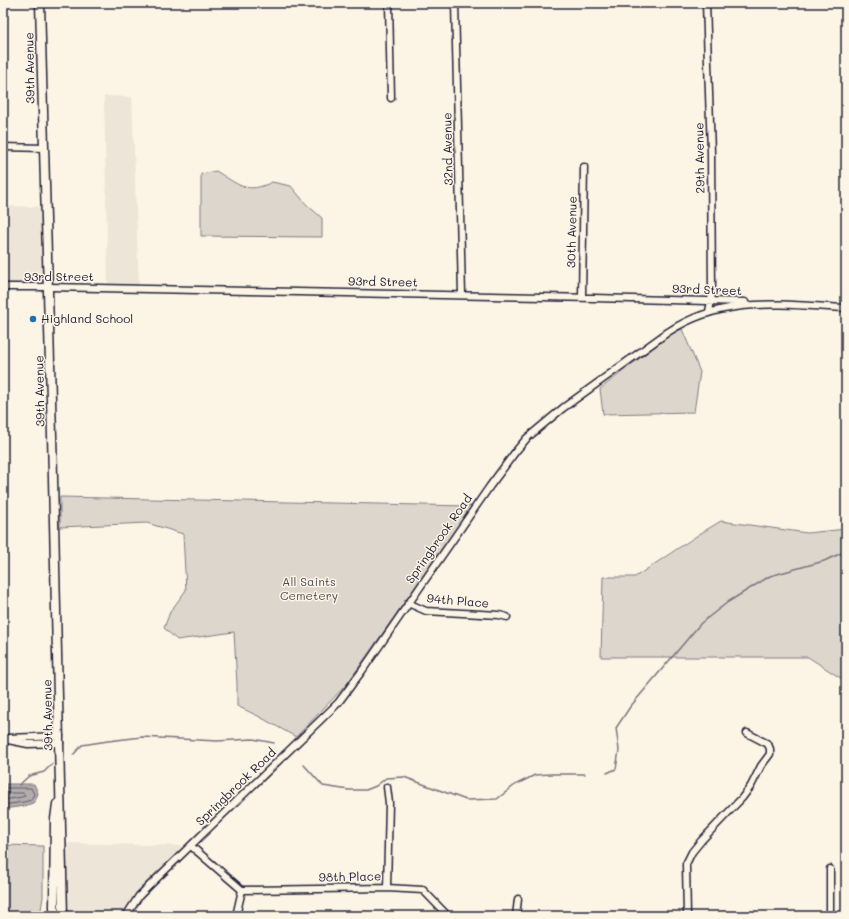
<svg xmlns="http://www.w3.org/2000/svg" width="849" height="919" font-family="Mali,sans-serif">
	<style>
		.built { fill: #ece5d8 }
		.green { fill: #dcd6cc; stroke: #7f7c84 }
		.water { fill: #b2adab; stroke: #78757e }
		.lines { fill: none; stroke-linecap: round; stroke-linejoin: round }
		.shore { stroke: #5c5a68; stroke-width: 1 }
		.stream { stroke: #78757e; stroke-width: 1.5 }
		.minor-casing { stroke: #22223b; stroke-width: 9 }
		.major-casing { stroke: #22223b; stroke-width: 11 }
		.minor { stroke: #fcf5e5; stroke-width: 6 }
		.major { stroke: #fcf5e5; stroke-width: 8 }
		.poi-dot { fill: #1f6fb2; stroke: #fcf5e5; stroke-width: 1.5 }
		.labels { text-anchor: middle; stroke-width: 3; stroke-linejoin: round; paint-order: stroke }
		.street-label { font-size: 12px; fill: #22223b; stroke: #fcf5e5 }
		.poi-label { font-size: 12px; fill: #22223b; stroke: #fcf5e5; text-anchor: start }
		.park-label { font-size: 12px; fill: #504f5f; stroke: #fcf5e5 }
	</style>
	<rect width="100%" height="100%" fill="#fcf5e5"/>
	<filter id="ink" filterUnits="userSpaceOnUse"><feTurbulence type="fractalNoise" baseFrequency=".025" numOctaves="2"/><feDisplacementMap in="SourceGraphic" scale="8" xChannelSelector="R" yChannelSelector="G"/><feConvolveMatrix kernelMatrix="1 2 1 2 8 2 1 2 1" color-interpolation-filters="sRGB"/></filter>
	<g filter="url(#ink)">
		<path class="built" d="M104 96 132 97 139 289 108 288Z
			M3 206 47 207 49 287H3Z
			M62 843 191 846 150 885 128 916H63Z"/>
		<path class="green" d="M257 3H321V6Z
			M216 171C238 184 246 195 272 182L291 186 306 204 322 218V237L201 236V174Z
			M682 329 700 372 694 412 603 414 600 389 671 334Z
			M60 497 468 506H472L347 684 296 737 258 716 237 706V684L234 632 177 640 164 628 170 612 186 590 183 534 147 523 60 527Z
			M721 521 807 533 846 529V684L842 679 808 657H601L603 577H635L701 533Z
			M3 845 43 846V897L40 916H3Z"/>
		<path class="water" d="M3 784H34L38 793 35 802 25 806 3 809Z"/>
		<g class="lines">
			<path class="shore" d="M3 788H31L34 794 31 800 24 802 3 805
				M3 793H23L25 795 22 797 3 800"/>
			<path class="stream" d="M73 755 82 745 108 741 142 737 217 741 253 739 274 743
				M304 765 323 786 349 790H366L376 786 386 778 404 777 466 800 497 799 515 785 535 775 551 774H585
				M607 773 616 769 619 750 616 728 630 707 701 623 728 602 770 576 824 561 846 551
				M19 785 29 776 44 772 52 764"/>
			<g class="minor-casing">
				<path id="minor" d="M389 3 391 98
					M455 3 462 295
					M706 3 711 153 712 294 709 312
					M3 147 44 148
					M3 287H49L594 298 745 302
					M582 297 584 167
					M408 603 426 611 499 615 507 617
					M8 738 60 736
					M3 739 28 744 60 743
					M191 846 242 890 236 916
					M830 869V916
					M387 888 389 803 387 787
					M242 890 387 888 423 890 448 916
					M126 916 139 896 150 885 338 703 362 671 490 486 516 451 527 438 563 408 668 332C724 295 783 305 846 308
					M516 916 518 899
					M687 916 686 864 692 852 701 841 742 798 751 786 761 766 770 754V749L768 744 747 733"/>
			</g>
			<g class="major-casing">
				<path id="major" d="M40 3C49 307 57 612 63 916
					M55 916 54 907 55 819 57 804"/>
			</g>
			<use href="#minor" class="minor"/>
			<use href="#major" class="major"/>
		</g>
	</g>
	<circle class="poi-dot" cx="33" cy="319" r="4"/>
	<g class="labels">
		<g class="street-label">
			<text transform="translate(30 68) rotate(-91)" y="4">39th Avenue</text>
			<text transform="translate(448 149) rotate(-91)" y="4">32nd Avenue</text>
			<text transform="translate(700 158) rotate(-91)" y="4">29th Avenue</text>
			<text transform="translate(572 232) rotate(-89)" y="4">30th Avenue</text>
			<text x="59" y="281">93rd Street</text>
			<text transform="translate(383 282) rotate(1)" y="4">93rd Street</text>
			<text transform="translate(707 290) rotate(2)" y="4">93rd Street</text>
			<text transform="translate(40 391) rotate(-91)" y="4">39th Avenue</text>
			<text transform="translate(439 539) rotate(-55)" y="4">Springbrook Road</text>
			<text transform="translate(458 601) rotate(5)" y="4">94th Place</text>
			<text transform="translate(48 715) rotate(-91)" y="4">39th Avenue</text>
			<text transform="translate(236 787) rotate(-44)" y="4">Springbrook Road</text>
			<text transform="translate(350 877) rotate(-1)" y="4">98th Place</text>
		</g>
		<g class="poi-label">
			<text x="41" y="323">Highland School</text>
		</g>
		<g class="park-label">
			<text x="309" y="586">All Saints<tspan x="309" dy="14">Cemetery</tspan></text>
		</g>
	</g>
	<rect width="849" height="919" fill="none" stroke="#fcf5e5" stroke-width="16"/>
	<rect x="8" y="8" width="833" height="903" fill="none" stroke="#22223b" stroke-width="1.5" filter="url(#ink)"/>
</svg>
